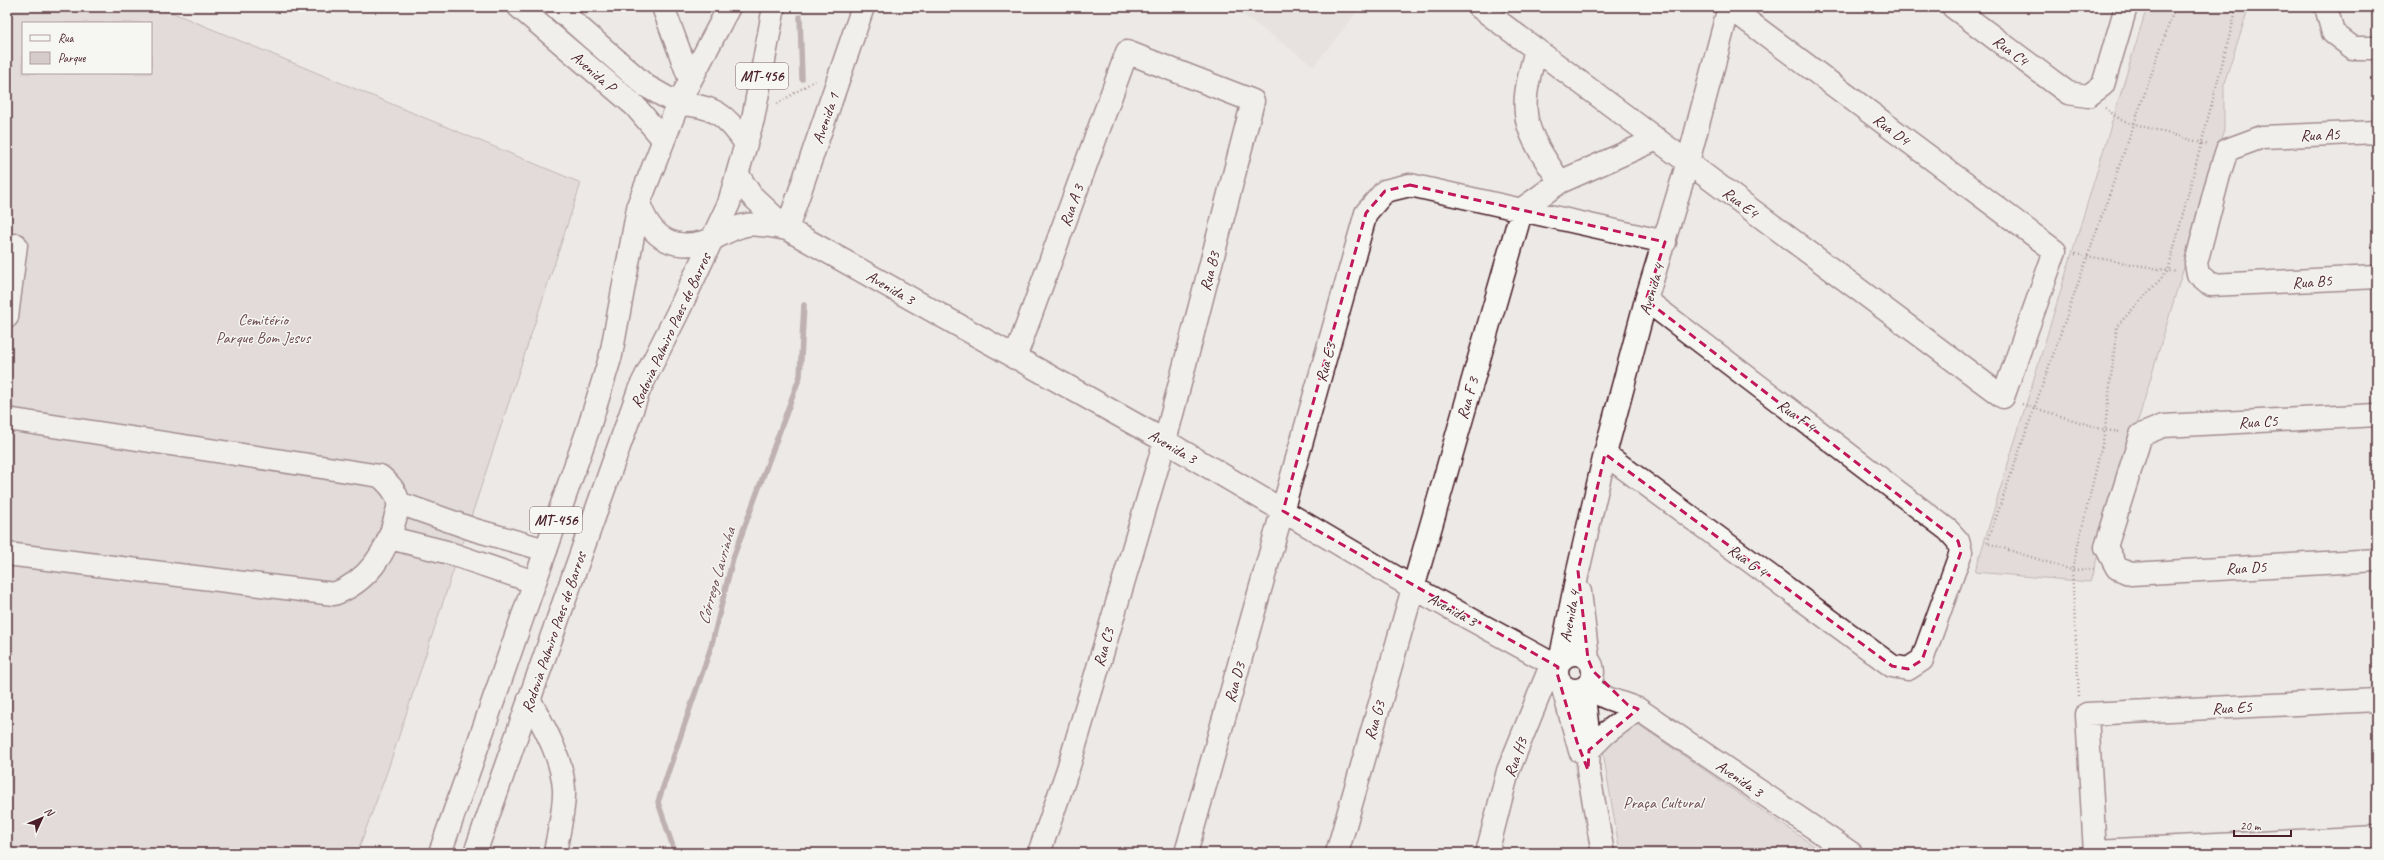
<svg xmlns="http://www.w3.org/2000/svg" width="2384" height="860" font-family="Caveat,sans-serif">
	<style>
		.built { fill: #e0dad8 }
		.green { fill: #d4cbca; stroke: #8f757a; fill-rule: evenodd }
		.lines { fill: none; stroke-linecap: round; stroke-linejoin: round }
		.stream { stroke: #886e73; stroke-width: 5.5 }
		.minor-casing { stroke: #4a1f2b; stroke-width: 25 }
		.major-casing { stroke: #4a1f2b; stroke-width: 25 }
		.path { stroke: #4a1f2b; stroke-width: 2.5; stroke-dasharray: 1 3; stroke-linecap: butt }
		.minor { stroke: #f6f6f2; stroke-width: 22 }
		.major { stroke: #f6f6f2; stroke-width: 22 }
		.marked { fill: none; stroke: #c2185b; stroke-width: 3; stroke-dasharray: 8 5; stroke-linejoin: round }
		.labels { text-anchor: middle; stroke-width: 3; stroke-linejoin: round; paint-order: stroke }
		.shield { fill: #f6f6f2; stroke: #7e6067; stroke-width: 1 }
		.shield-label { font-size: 15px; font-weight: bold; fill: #4a1f2b }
		.street-label { font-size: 16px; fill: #4a1f2b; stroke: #f6f6f2 }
		.park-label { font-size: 16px; fill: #6c4a53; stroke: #f6f6f2 }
		.water-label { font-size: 17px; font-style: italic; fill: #6e4d55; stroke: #f6f6f2 }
	</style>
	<rect width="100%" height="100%" fill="#ece9e6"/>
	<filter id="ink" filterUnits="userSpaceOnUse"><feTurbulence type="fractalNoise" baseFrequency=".025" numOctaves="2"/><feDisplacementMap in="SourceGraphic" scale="8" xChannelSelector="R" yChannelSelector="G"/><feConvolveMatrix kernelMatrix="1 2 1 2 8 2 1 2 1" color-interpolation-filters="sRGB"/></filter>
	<g filter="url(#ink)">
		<path class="built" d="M1232 7H1361L1314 66Z"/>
		<path class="green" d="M7 7H159L581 183 387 772 357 853H7ZM23 23H151V73H23Z
			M2147 7H2249L2224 83V132L2090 582 1975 572Z
			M1635 722 1824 853H1620L1603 752 1606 743Z"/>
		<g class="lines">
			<path class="stream" d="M800 17 802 79
				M675 853 658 802 711 647 733 558 800 376 804 305"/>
			<g class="minor-casing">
				<path id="minor" d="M519 7 635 106 663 139
					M556 7 646 86 678 104
					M663 7 690 80
					M1479 7 2003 397 2055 251 1729 7
					M1953 7 2068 93 2088 96 2103 85 2126 7
					M2326 7 2333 33 2353 48H2377
					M1536 50C1517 117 1523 126 1560 182
					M2377 132 2262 137 2227 150 2219 175 2196 263 2198 274 2211 285 2377 277
					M738 175 751 195 787 229 1165 441 1412 587 1558 667
					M787 229 863 7
					M713 239C747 221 750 222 787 229
					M7 317 16 245
					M1015 358 1127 52 1253 101 1165 441 1068 769 1039 853
					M2377 415 2163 426 2141 435 2106 547 2117 568 2131 574 2377 560
					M7 419 380 476C388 483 398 492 398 504 399 508 396 514 395 519 387 553 367 582 334 594L7 554
					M1605 454 1892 666 1908 669 1922 660 1961 552 1958 541 1948 530 1646 300
					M399 503 475 530 546 550
					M390 538 446 552 534 582
					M1580 592 1588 659
					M1557 672a18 18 0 1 1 36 0a18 18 0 1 1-36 0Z
					M1560 662 1578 571 1605 454 1646 300 1688 162 1729 7
					M1562 685 1580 751
					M1585 687 1607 698 1638 709 1851 853
					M1583 689 1589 740 1588 770 1603 853
					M529 699C544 727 562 757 564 789 565 809 558 833 555 853
					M1589 750 1606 733 1638 709
					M2095 851 2377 837
					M1186 853 1366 213 1385 191 1410 185 1665 242
					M1337 853 1522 209 1560 182 1657 139
					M1487 853 1508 771 1552 663
					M2095 853 2087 714 2377 700"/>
			</g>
			<g class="major-casing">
				<path id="major" d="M678 104C713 105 727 115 746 144
					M639 203C651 240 676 253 713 239
					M440 853 589 427 611 355 639 203 678 104 729 7
					M475 853 639 390 678 312 729 203 753 119 774 7"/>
			</g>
			<path class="path" d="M777 104 817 79
				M2105 108 2121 120 2209 145
				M2075 254 2176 272
				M2022 404 2105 430 2121 432
				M2094 569 2072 570 1987 543 2175 7
				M2079 696 2072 570 2104 436 2117 326 2168 271 2237 7"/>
			<use href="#minor" class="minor"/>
			<use href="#major" class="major"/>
		</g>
	</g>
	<path d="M0 0H2384V860H0ZM1410 185 1665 242 1646 300 1958 541 1961 552 1922 660 1908 669 1892 666 1605 454 1578 571 1588 659 1593 671 1628 705 1638 709 1589 750 1588 770 1577 742 1557 673 1558 667 1283 511 1366 213 1385 191Z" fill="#ece9e6" fill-opacity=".55" fill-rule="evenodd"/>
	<path class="marked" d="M1410 185 1665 242 1646 300 1958 541 1961 552 1922 660 1908 669 1892 666 1605 454 1578 571 1588 659 1593 671 1628 705 1638 709 1589 750 1588 770 1577 742 1557 673 1558 667 1283 511 1366 213 1385 191Z"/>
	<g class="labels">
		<g class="shield">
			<rect x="736" y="63" width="52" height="26" rx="3"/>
			<rect x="530" y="507" width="52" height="26" rx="3"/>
		</g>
		<g class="shield-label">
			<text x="762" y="81">MT-456</text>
			<text x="556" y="525">MT-456</text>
		</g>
		<g class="street-label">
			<text transform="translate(2011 50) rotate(37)" y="6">Rua C4</text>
			<text transform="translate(594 71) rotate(41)" y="6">Avenida P</text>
			<text transform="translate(825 118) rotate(-71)" y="6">Avenida 1</text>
			<text transform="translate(1892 129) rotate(37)" y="6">Rua D4</text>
			<text transform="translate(2320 134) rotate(-2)" y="6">Rua A5</text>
			<text transform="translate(1741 202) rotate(37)" y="6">Rua E4</text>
			<text transform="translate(1071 205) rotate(-70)" y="6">Rua A 3</text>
			<text transform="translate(1209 271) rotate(-75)" y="6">Rua B3</text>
			<text transform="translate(2312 281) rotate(-4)" y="6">Rua B5</text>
			<text transform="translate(891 287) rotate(30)" y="6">Avenida 3</text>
			<text transform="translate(1651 289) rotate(-73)" y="6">Avenida 4</text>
			<text transform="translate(670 330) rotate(-65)" y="6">Rodovia Palmiro Paes de Barros</text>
			<text transform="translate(1325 362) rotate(-75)" y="6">Rua E3</text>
			<text transform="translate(1467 398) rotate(-74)" y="6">Rua F 3</text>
			<text transform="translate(1797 415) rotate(37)" y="6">Rua F 4</text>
			<text transform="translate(2258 421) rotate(-3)" y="6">Rua C5</text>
			<text transform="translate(1173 446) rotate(30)" y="6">Avenida 3</text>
			<text transform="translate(1748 560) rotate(36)" y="6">Rua G 4</text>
			<text transform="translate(2246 567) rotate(-3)" y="6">Rua D5</text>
			<text transform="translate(1453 609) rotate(29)" y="6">Avenida 3</text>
			<text transform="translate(1569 616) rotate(-79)" y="6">Avenida 4</text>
			<text transform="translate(553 632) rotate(-71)" y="6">Rodovia Palmiro Paes de Barros</text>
			<text transform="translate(1103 647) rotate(-74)" y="6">Rua C3</text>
			<text transform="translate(1234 682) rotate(-74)" y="6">Rua D3</text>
			<text transform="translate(2232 707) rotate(-3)" y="6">Rua E5</text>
			<text transform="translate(1374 720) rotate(-74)" y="6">Rua G3</text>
			<text transform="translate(1515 757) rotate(-70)" y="6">Rua H3</text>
			<text transform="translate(1740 778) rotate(34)" y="6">Avenida 3</text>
		</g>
		<g class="park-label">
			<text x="263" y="325">Cemitério<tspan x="263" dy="18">Parque Bom Jesus</tspan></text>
			<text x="1663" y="808">Praça Cultural</text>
		</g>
		<g class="water-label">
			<text transform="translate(716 576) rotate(-74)" y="6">Córrego Lavrinha</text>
		</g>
	</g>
	<rect width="2384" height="860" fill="none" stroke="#f6f6f2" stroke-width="24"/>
	<rect x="12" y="12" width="2360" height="836" fill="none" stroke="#4a1f2b" stroke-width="1.5" filter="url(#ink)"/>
	<rect x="22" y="22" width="130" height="52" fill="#f6f6f2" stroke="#b1a0a2"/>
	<rect x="30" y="35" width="20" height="6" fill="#f6f6f2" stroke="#b1a0a2"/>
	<text x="58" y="42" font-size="12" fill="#4a1f2b">Rua</text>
	<rect x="30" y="52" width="20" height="12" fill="#d4cbca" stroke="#b1a0a2"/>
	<text x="58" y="62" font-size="12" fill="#4a1f2b">Parque</text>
	<g transform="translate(42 818) rotate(46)" stroke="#f6f6f2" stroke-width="3" paint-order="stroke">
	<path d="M0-3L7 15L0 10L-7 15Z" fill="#4a1f2b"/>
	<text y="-6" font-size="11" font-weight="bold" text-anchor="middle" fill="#4a1f2b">N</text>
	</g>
	<path d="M2234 830v6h57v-6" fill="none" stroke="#4a1f2b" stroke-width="2"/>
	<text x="2240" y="830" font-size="12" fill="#4a1f2b" stroke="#f6f6f2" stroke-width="3" paint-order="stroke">20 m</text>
</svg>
